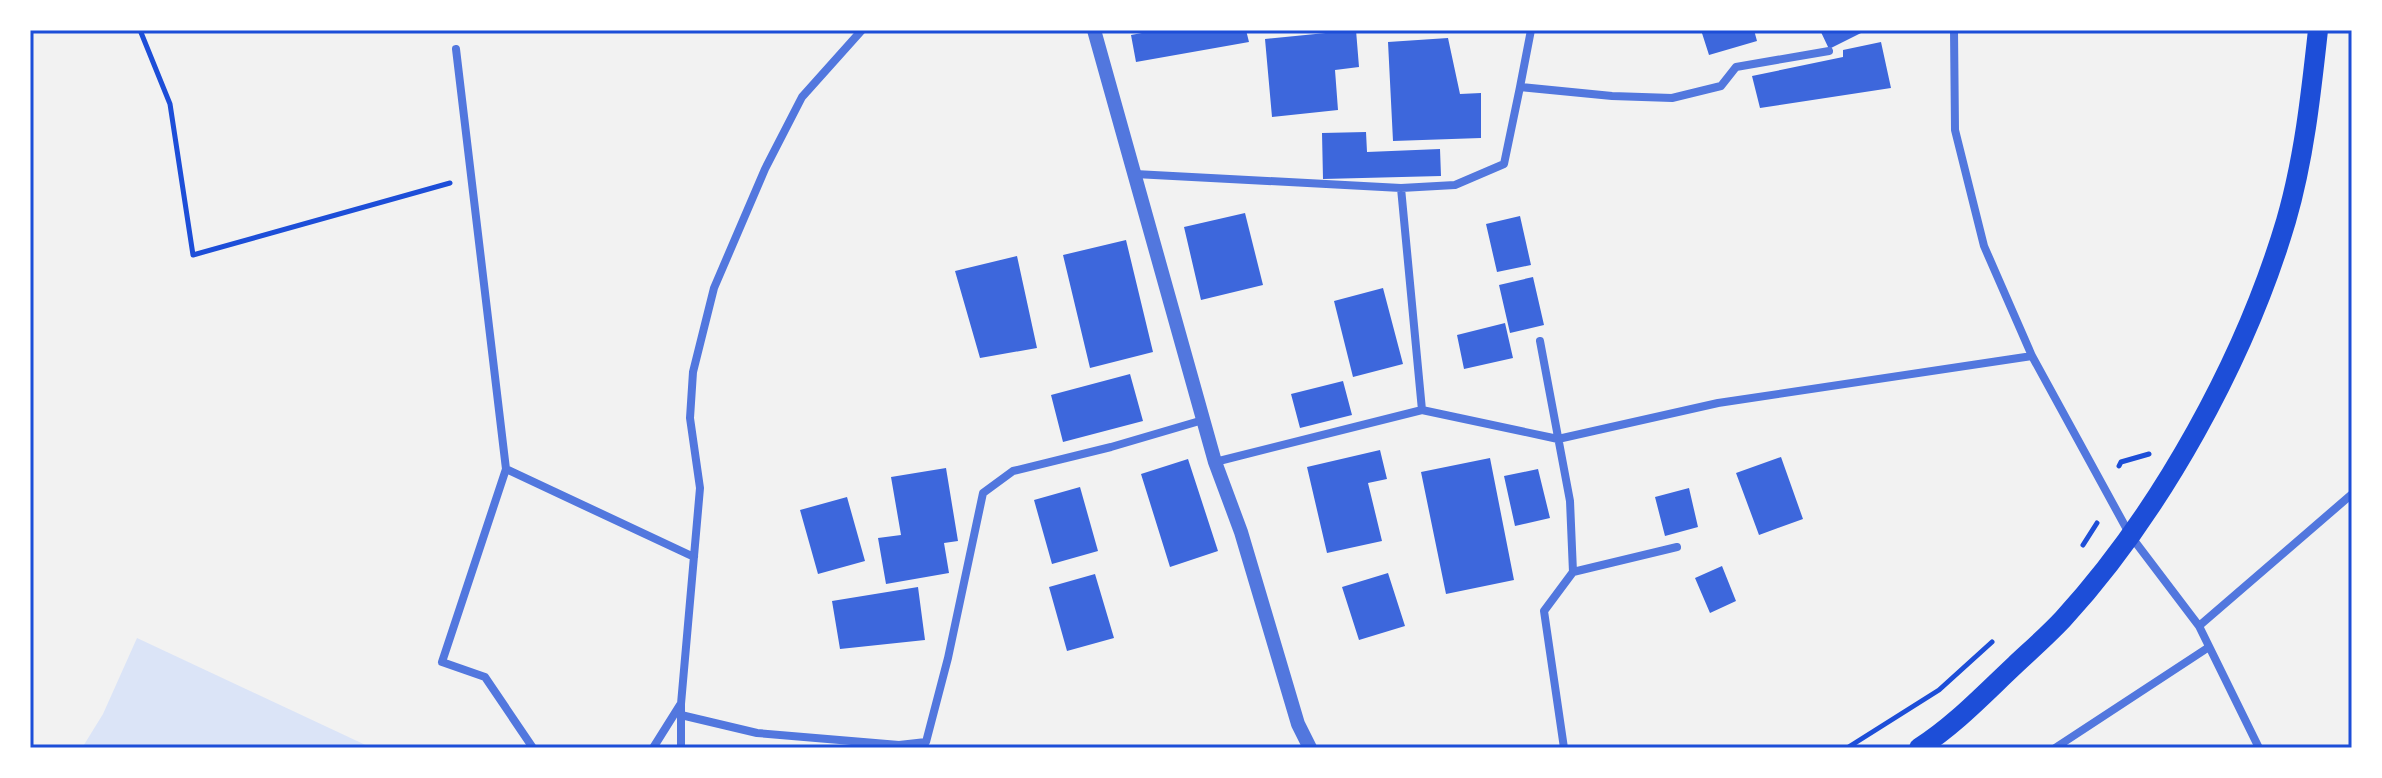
<svg xmlns="http://www.w3.org/2000/svg" width="2382" height="778" font-family="'Source Serif 4',serif">
	<style>
		.green { fill: #dbe4f7 }
		.building { fill: #3d67dc }
		.lines { fill: none; stroke-linecap: round; stroke-linejoin: round }
		.path { stroke: #1d4ed8; stroke-width: 5 }
		.minor { stroke: #5277de; stroke-width: 8 }
		.tertiary { stroke: #5277de; stroke-width: 14 }
		.primary { stroke: #1d4ed8; stroke-width: 20 }
		.neatline { fill: none; stroke: #1d4ed8; stroke-width: 3 }
	</style>
	<rect width="100%" height="100%" fill="#f2f2f2"/>
	<path class="green" d="M137 638 372 748H82L103 714Z"/>
	<path class="building" d="M1158 30H1246L1249 42 1136 62 1131 35Z
		M1356 30 1359 67 1335 70 1338 110 1272 117 1265 39Z
		M1701 30H1754L1757 41 1709 55Z
		M1820 30H1867L1829 49Z
		M1448 38 1460 94 1481 93V138L1393 141 1388 42Z
		M1881 42 1891 88 1760 108 1752 76 1843 57V50Z
		M1366 132 1367 152 1440 149 1441 176 1323 179 1322 133Z
		M1245 213 1263 285 1201 300 1184 227Z
		M1520 216 1531 265 1497 272 1486 224Z
		M1126 240 1153 352 1090 368 1063 255Z
		M1017 256 1037 348 980 358 955 271Z
		M1533 277 1544 325 1510 333 1499 285Z
		M1383 288 1403 364 1353 377 1334 301Z
		M1505 323 1513 358 1464 369 1457 335Z
		M1130 374 1143 421 1063 442 1051 395Z
		M1343 381 1352 415 1300 428 1291 394Z
		M1380 450 1387 479 1368 483 1382 541 1327 553 1307 467Z
		M1781 457 1803 519 1759 535 1736 473Z
		M1490 458 1514 580 1446 594 1421 472Z
		M1188 459 1218 551 1170 567 1141 474Z
		M946 468 958 541 944 543 949 573 886 584 878 538 901 535 891 477Z
		M1538 469 1550 518 1515 526 1504 476Z
		M1080 487 1098 551 1052 564 1034 500Z
		M1689 488 1698 527 1665 536 1655 497Z
		M847 497 865 561 818 574 800 510Z
		M1722 566 1736 601 1710 613 1695 578Z
		M1388 573 1405 626 1359 640 1342 587Z
		M1095 574 1114 638 1067 651 1049 587Z
		M918 587 925 640 840 649 832 601Z"/>
	<g class="lines">
		<path class="path" d="M140 30 170 104 193 255 450 183
			M2119 466 2121 462 2149 454
			M2083 545 2097 523
			M1847 748 1939 690 1992 642"/>
		<path class="minor" d="M1954 30 1955 130 1984 246 2032 356 2130 535 2199 626 2259 748
			M456 49 506 469 694 557
			M1520 87 1531 30
			M1135 174 1401 188 1422 410
			M1401 188 1455 185 1504 164 1520 87 1612 96 1672 98 1721 86 1736 67 1829 51
			M1540 341 1570 501 1573 572
			M1215 462 1422 410 1558 439 1718 403 2032 356
			M506 469 442 662 485 677 533 748
			M2199 626 2352 494
			M681 715 757 733 899 745 926 742 948 658 983 493 1013 471 1111 447 1203 420
			M653 748 680 705
			M681 748V704L700 488 690 418 693 372 714 288 765 169 802 97 862 30
			M1564 748 1544 611 1573 572 1677 547
			M2055 748 2209 647"/>
		<path class="tertiary" d="M1094 30 1215 462 1241 532 1298 724 1310 748"/>
		<path class="primary" d="M1919 748C1955 725 1984 694 2015 665 2031 650 2048 635 2063 619 2161 512 2245 359 2286 221 2304 159 2311 94 2318 30"/>
	</g>
	<rect width="2382" height="778" fill="none" stroke="#ffffff" stroke-width="64"/>
	<rect x="32" y="32" width="2318" height="714" class="neatline"/>
</svg>
